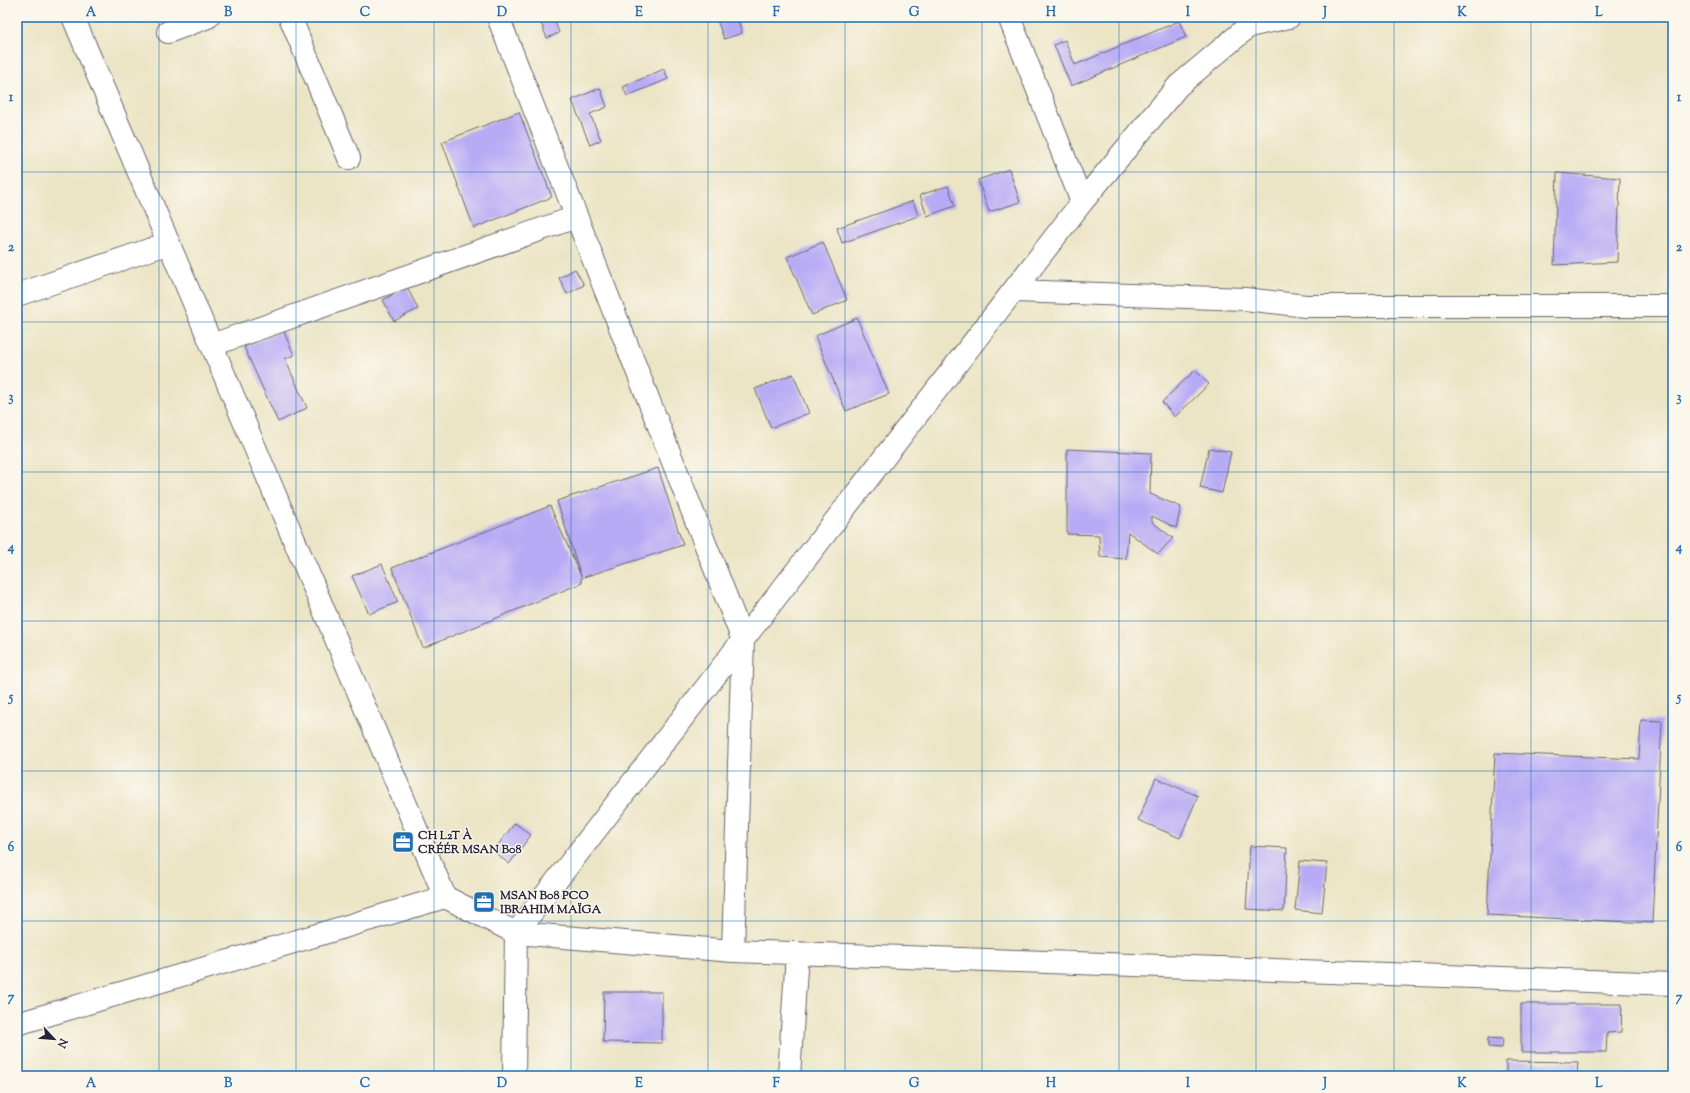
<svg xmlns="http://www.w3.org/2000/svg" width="1690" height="1093" font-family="'Sorts Mill Goudy',serif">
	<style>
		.building { fill: #b8abf5 }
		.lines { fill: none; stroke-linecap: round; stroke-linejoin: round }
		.minor-casing { stroke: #68666b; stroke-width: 24 }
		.minor { stroke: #fff; stroke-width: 22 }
		.grid { fill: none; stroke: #1f6fb2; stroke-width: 1; stroke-opacity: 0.55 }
		.labels { text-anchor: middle; stroke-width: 3; stroke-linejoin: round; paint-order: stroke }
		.poi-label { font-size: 12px; font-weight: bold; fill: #22223b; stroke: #fbf7ec; text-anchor: start }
		.neatline { fill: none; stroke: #1f6fb2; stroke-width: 1.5 }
		.grid-label { font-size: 13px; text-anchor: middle; font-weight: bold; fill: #1f6fb2 }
	</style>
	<rect width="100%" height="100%" fill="#fbf7ec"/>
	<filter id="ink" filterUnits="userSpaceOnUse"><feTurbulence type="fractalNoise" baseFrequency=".025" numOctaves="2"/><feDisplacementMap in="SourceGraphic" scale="8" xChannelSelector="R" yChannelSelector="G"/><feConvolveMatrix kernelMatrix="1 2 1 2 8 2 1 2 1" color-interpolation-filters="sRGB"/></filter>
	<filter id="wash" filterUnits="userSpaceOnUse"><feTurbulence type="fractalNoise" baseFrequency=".012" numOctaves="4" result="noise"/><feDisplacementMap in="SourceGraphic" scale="16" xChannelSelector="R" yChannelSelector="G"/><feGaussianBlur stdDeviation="0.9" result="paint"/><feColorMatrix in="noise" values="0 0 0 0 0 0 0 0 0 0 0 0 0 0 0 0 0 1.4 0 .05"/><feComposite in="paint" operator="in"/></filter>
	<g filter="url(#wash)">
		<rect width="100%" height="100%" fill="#ebe4c5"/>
		<g id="blocks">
			<path class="building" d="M716 17H737L742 33 724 39Z
				M554 18 559 33 547 38 541 23Z
				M1179 21 1186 37 1071 86 1054 45 1065 40 1075 65Z
				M664 69 668 79 627 96 623 87Z
				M600 88 607 107 590 114 601 140 590 145 572 100Z
				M519 112 552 197 474 228 442 142Z
				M1009 169 1020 202 989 212 978 180Z
				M1557 173 1620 178 1617 262 1554 265Z
				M948 186 955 206 927 216 920 195Z
				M913 201 918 216 842 243 837 228Z
				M823 242 847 300 812 315 787 257Z
				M575 269 584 285 567 294 559 278Z
				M407 287 418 309 394 321 383 300Z
				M857 318 889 394 846 411 815 336Z
				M283 330 294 355 285 359 307 408 278 422 244 347Z
				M1195 370 1209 384 1175 417 1162 402Z
				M793 374 809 413 771 428 755 389Z
				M1209 448 1231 452 1222 493 1200 488Z
				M1067 449 1151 453 1150 494 1181 507 1176 528 1152 516V522L1173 538 1158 554 1128 532 1126 559 1100 557 1099 535 1067 534Z
				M658 468 683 545 581 578 582 583 423 648 392 568 550 506 581 576 557 501Z
				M382 564 398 602 369 614 352 576Z
				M1641 720 1662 721 1652 923 1487 915 1495 753 1639 759Z
				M1156 778 1198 796 1180 838 1138 820Z
				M515 823 531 835 509 864 493 851Z
				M1250 846 1287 848 1284 911 1246 909Z
				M1300 861 1327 863 1322 913 1295 910Z
				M604 992H662V1043L603 1042Z
				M1521 1004H1622L1621 1032 1607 1033 1606 1052H1521Z
				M1488 1038 1503 1039 1502 1048 1488 1047Z
				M1506 1061 1578 1062 1577 1076H1506Z"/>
		</g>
	</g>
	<g filter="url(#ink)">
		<use href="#blocks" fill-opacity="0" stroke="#68666b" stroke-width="1"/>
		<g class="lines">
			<g class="minor-casing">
				<path id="minor" d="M73 17 445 897 516 933 733 951 1673 984
					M290 17 349 158
					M498 17 743 640 733 951
					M1009 17 1082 202
					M168 32 208 17
					M1014 291 1245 299 1306 306H1673
					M17 295 169 243
					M212 345 576 217
					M17 1024 445 897
					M514 1076 516 933 1082 202 1178 86 1249 26 1289 17
					M789 1076 797 953"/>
			</g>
			<use href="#minor" class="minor"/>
		</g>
	</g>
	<path class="grid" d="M159 17V1076M296 17V1076M434 17V1076M571 17V1076M708 17V1076M845 17V1076M982 17V1076M1119 17V1076M1256 17V1076M1394 17V1076M1531 17V1076M17 172H1673M17 322H1673M17 472H1673M17 621H1673M17 771H1673M17 921H1673"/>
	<defs>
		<g id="office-square" transform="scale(1.15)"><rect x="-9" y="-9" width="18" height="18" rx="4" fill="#1f6fb2" stroke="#fbf7ec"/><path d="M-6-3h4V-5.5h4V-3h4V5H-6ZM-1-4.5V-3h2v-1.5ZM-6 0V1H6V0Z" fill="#fff"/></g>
	</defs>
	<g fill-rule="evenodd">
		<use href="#office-square" x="403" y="842"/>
		<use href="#office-square" x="484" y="902"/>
	</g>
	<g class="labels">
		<g class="poi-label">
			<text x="418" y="839">CH L2T À<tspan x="418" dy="14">CRÉÉR MSAN B08</tspan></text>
			<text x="500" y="899">MSAN B08 PCO<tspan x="500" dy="14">IBRAHIM MAÏGA</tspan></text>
		</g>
	</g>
	<rect width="1690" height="1093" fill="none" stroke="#fbf7ec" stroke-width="44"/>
	<g transform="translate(54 1039) rotate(116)" stroke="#fbf7ec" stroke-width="3" paint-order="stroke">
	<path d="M0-3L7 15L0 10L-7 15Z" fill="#22223b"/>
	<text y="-6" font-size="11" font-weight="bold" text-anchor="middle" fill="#22223b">N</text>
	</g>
	<rect x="22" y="22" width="1646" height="1049" class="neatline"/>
	<g class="grid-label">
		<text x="91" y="16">A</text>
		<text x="228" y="16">B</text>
		<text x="365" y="16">C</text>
		<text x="502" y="16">D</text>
		<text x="639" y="16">E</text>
		<text x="776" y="16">F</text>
		<text x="914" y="16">G</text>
		<text x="1051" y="16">H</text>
		<text x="1188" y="16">I</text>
		<text x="1325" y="16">J</text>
		<text x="1462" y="16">K</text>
		<text x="1599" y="16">L</text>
		<text x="11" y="101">1</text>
		<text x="1679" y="101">1</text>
		<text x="11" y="251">2</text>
		<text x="1679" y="251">2</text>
		<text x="11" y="401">3</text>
		<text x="1679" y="401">3</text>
		<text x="11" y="551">4</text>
		<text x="1679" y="551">4</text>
		<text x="11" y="701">5</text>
		<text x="1679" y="701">5</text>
		<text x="11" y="851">6</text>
		<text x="1679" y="851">6</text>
		<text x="11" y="1001">7</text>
		<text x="1679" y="1001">7</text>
		<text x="91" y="1087">A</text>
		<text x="228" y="1087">B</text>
		<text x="365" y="1087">C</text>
		<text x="502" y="1087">D</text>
		<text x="639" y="1087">E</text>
		<text x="776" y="1087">F</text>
		<text x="914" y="1087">G</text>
		<text x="1051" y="1087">H</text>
		<text x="1188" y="1087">I</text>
		<text x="1325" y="1087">J</text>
		<text x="1462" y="1087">K</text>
		<text x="1599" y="1087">L</text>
	</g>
</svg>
